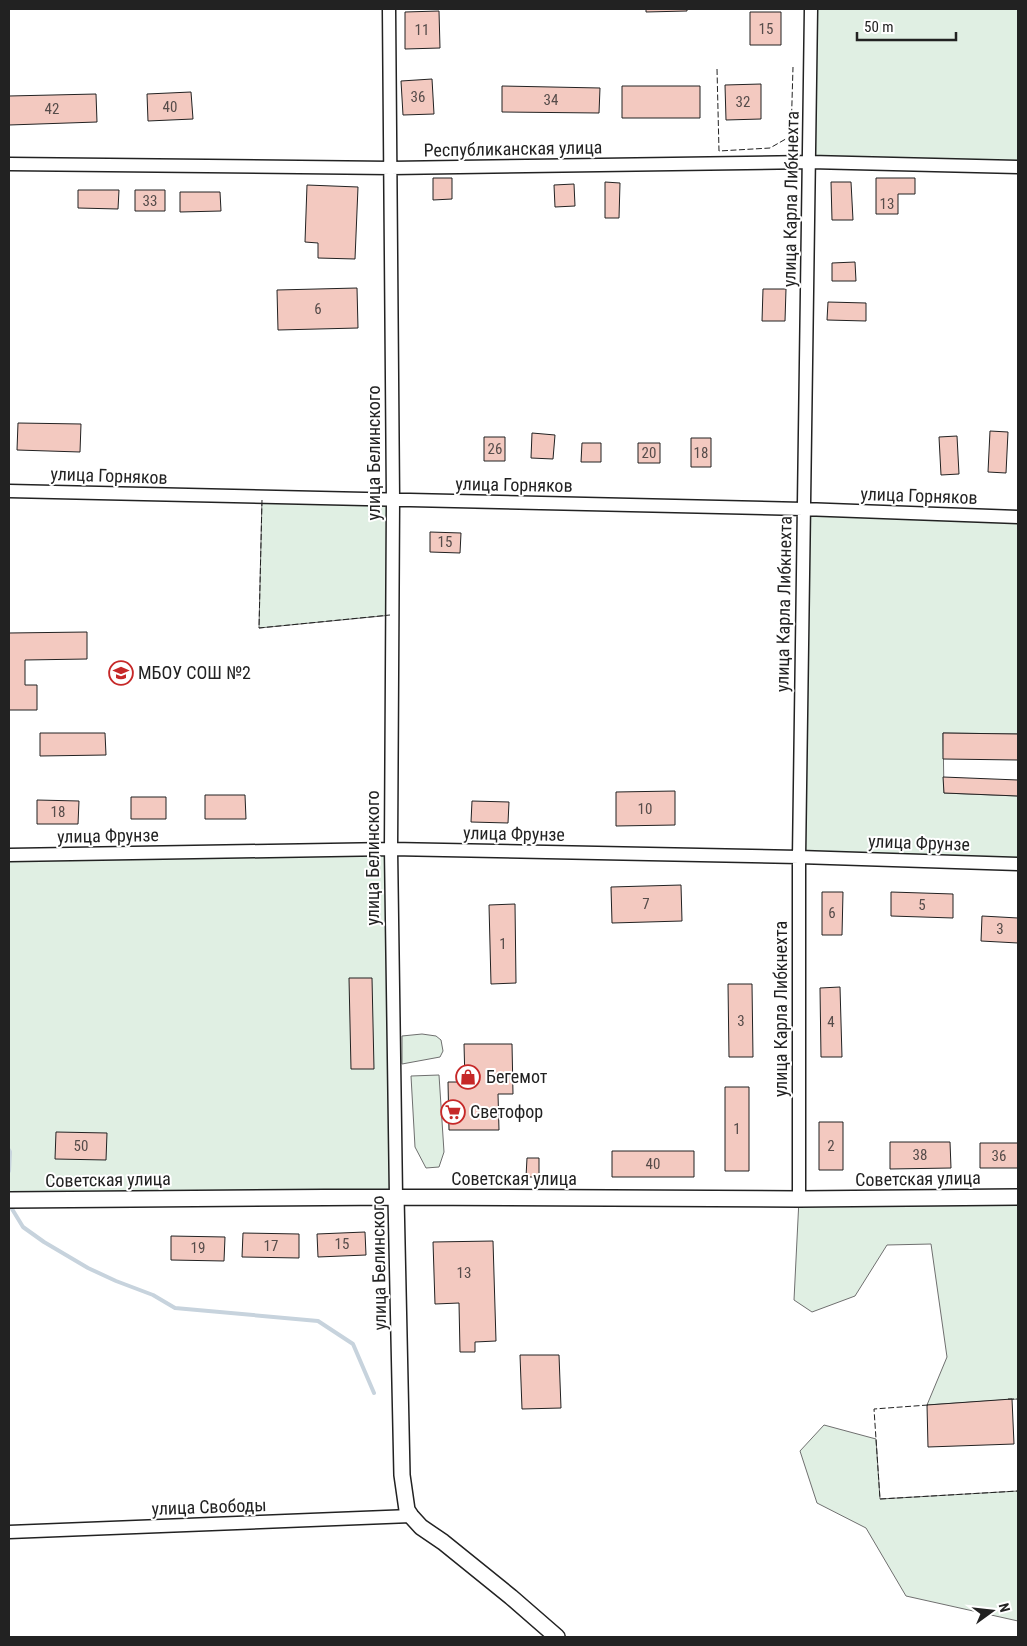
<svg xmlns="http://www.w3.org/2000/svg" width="1027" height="1646" font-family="'Roboto Condensed',sans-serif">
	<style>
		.green { fill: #e0efe3; stroke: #6f6f6f }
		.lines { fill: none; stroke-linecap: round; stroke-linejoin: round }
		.stream { stroke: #c7d3dd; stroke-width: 4 }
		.building { fill: #f3c9c0; stroke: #222 }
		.minor-casing { stroke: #222; stroke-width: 15 }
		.tertiary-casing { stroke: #222; stroke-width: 18 }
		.minor { stroke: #fff; stroke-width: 12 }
		.tertiary { stroke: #fff; stroke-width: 15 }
		.fence { stroke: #222; stroke-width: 1; stroke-dasharray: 6 2.5; stroke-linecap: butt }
		.labels { text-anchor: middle; stroke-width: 4; stroke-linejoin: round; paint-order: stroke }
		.number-label { font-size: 15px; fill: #564c4a }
		.street-label { font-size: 18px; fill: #222; stroke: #fff }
		.poi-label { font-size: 18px; fill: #222; stroke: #fff; text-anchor: start }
	</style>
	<rect width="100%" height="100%" fill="#fff"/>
	<path class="green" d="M811 9H1018V167L810 162Z
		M262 498 393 500 392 615 259 628Z
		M803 509 1018 517V734L943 733 944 793 1018 796V864L799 857Z
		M391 849 396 1197 9 1200V855Z
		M422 1034 436 1036 441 1040 443 1051 440 1057 402 1064V1036Z
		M439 1075 444 1152 439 1167 426 1168 415 1147 411 1076Z
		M1018 1197V1399L927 1405 947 1357 931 1244 887 1245 855 1296 812 1312 794 1300 799 1199Z
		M824 1425 876 1439 880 1499 1018 1491V1621L906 1596 866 1528 817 1503 800 1451Z"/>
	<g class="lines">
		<path class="stream" d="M9 1150 10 1152 9 1171
			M9 1204 23 1227 44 1242 88 1268 116 1281 153 1295 175 1308 318 1321 353 1344 374 1393"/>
	</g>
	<path class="building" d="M646 9H687V11L646 12Z
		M439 11 440 48 405 49V12Z
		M750 12H781V45H750Z
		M432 79 434 114 403 115 401 81Z
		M761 84V119L726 120 725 85Z
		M502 86 600 88 599 113 502 112Z
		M622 86H700V118H622Z
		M191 92 193 119 148 121 147 94Z
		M96 94 97 122 9 125V96Z
		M433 178H452V199L433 200Z
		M876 178H915V194H898V214H876Z
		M605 182 620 183 619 218H605Z
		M831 182H851L853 220H832Z
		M574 184 575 206 555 207 554 185Z
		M307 185 358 187 355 259 318 258V243L305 242Z
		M78 190H119L118 209 78 208Z
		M135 190H165V211H135Z
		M180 192H220L221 211 180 212Z
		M855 262 856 281H832V263Z
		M357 288 358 328 278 330 277 290Z
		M763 289H786L785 321H762Z
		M828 302 866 303V321L827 320Z
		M18 423 81 424 80 452 17 450Z
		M990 431 1008 432 1006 473 988 472Z
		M532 433 555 435 553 459 531 458Z
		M957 436 959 474 941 475 939 437Z
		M484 437H505V461H484Z
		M691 438H711V467H691Z
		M582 443H601V462H581Z
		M638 443H660V463H638Z
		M430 532 461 533 460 553 430 552Z
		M87 632V659L25 660V685H37V710H9V633Z
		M40 733H105L106 755 40 756Z
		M943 733 1018 734V760L943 759Z
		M943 777 1018 780V796L944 793Z
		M675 791V825L616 826V792Z
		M205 795H245L246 819H205Z
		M131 797H166V819H131Z
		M37 800 79 801 78 824H37Z
		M472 801 509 802 508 823 471 822Z
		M681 885 682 921 612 923 611 887Z
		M822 892H843L842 935H822Z
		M891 892 953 894V918L891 916Z
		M515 904 516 983 491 984 489 905Z
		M982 916 1018 918V943L981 941Z
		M349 978H372L374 1069H351Z
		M728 984H752L753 1057H729Z
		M840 987 842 1057H821L820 988Z
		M464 1044H512L513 1094H498L499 1130H449L448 1082H465Z
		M725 1087H749V1171H725Z
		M819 1122H843V1170H819Z
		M56 1132 107 1133 106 1160 55 1159Z
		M890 1142H950L951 1168 890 1169Z
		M980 1143H1018V1168H980Z
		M612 1151H694V1177H612Z
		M527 1158H539V1177H526Z
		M365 1232 366 1255 318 1257 317 1234Z
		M243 1233 299 1234V1258L242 1257Z
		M171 1236 225 1237 224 1261 171 1260Z
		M493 1241 496 1341 475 1342V1352H460L459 1303 435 1304 433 1242Z
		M520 1355H559L561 1408 522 1409Z
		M1012 1399 1014 1444 928 1447 927 1405Z"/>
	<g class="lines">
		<g class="minor-casing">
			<path id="minor" d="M389 9 393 500 391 849 396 1197
				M9 164 391 168 810 162 1018 167
				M9 491 803 509 1018 517
				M9 855 391 849 799 857 1018 864
				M799 1199V857L811 9
				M9 1532 411 1516"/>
		</g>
		<g class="tertiary-casing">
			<path id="tertiary" d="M396 1197 402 1475 407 1510 411 1516 421 1527 443 1542 511 1597 557 1637
				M9 1200 396 1197 799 1199 1018 1197"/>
		</g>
		<use href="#minor" class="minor"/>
		<use href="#tertiary" class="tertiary"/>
		<path class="fence" d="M717 69 719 151 770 148 791 136 793 67
			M262 500 259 628 390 615
			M1008 1399H1018
			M928 1405 874 1409 880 1499 1018 1491"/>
	</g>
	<defs>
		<g id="school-ring" transform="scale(1.25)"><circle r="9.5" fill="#fff" stroke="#c62828" stroke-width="1.5"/><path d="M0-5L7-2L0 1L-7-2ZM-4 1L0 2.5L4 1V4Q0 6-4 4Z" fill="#c62828"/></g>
		<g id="shop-ring" transform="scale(1.25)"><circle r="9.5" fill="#fff" stroke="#c62828" stroke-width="1.5"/><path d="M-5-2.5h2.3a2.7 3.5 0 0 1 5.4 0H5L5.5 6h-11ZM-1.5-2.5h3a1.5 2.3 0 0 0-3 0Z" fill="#c62828"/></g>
		<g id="supermarket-ring" transform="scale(1.25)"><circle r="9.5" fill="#fff" stroke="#c62828" stroke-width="1.5"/><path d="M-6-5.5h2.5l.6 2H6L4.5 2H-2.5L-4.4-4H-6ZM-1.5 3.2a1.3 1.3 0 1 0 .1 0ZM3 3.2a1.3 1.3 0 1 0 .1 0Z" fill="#c62828"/></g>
	</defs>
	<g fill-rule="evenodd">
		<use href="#school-ring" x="121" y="673"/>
		<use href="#shop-ring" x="468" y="1077"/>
		<use href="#supermarket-ring" x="453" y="1112"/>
	</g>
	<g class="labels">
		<g class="number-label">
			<text x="766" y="34">15</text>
			<text x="422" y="35">11</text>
			<text x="418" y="102">36</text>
			<text x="551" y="105">34</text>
			<text x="743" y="107">32</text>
			<text x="170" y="112">40</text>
			<text x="52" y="114">42</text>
			<text x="150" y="206">33</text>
			<text x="887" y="209">13</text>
			<text x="318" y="314">6</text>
			<text x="495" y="454">26</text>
			<text x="649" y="458">20</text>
			<text x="701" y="458">18</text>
			<text x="445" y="547">15</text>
			<text x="645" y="814">10</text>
			<text x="58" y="817">18</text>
			<text x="646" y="909">7</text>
			<text x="922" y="910">5</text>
			<text x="832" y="918">6</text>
			<text x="1000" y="934">3</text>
			<text x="503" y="949">1</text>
			<text x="741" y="1026">3</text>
			<text x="831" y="1027">4</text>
			<text x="737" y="1134">1</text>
			<text x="81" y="1151">50</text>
			<text x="831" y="1151">2</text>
			<text x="920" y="1160">38</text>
			<text x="999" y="1161">36</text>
			<text x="653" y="1169">40</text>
			<text x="342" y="1249">15</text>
			<text x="271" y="1251">17</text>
			<text x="198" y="1253">19</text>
			<text x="464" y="1278">13</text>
		</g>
		<g class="street-label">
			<text transform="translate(513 149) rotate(-1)" y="6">Республиканская улица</text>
			<text transform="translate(791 199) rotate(-89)" y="6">улица Карла Либкнехта</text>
			<text transform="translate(374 453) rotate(-90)" y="6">улица Белинского</text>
			<text transform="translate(109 476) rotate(2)" y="6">улица Горняков</text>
			<text transform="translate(514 485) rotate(1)" y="6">улица Горняков</text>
			<text transform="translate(919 496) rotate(2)" y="6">улица Горняков</text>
			<text transform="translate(784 604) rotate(-89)" y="6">улица Карла Либкнехта</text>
			<text transform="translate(514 834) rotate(1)" y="6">улица Фрунзе</text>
			<text transform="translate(108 836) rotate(-1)" y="6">улица Фрунзе</text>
			<text transform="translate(919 843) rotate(2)" y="6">улица Фрунзе</text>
			<text transform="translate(373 858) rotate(-90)" y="6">улица Белинского</text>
			<text transform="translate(781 1009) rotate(-90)" y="6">улица Карла Либкнехта</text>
			<text x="514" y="1185">Советская улица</text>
			<text transform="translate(918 1179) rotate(-1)" y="6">Советская улица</text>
			<text transform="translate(108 1180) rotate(-1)" y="6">Советская улица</text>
			<text transform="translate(379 1263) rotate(-91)" y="6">улица Белинского</text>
			<text transform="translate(209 1507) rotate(-2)" y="6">улица Свободы</text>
		</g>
		<g class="poi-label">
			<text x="138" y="679">МБОУ СОШ №2</text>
			<text x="486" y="1083">Бегемот</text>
			<text x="470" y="1118">Светофор</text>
		</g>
	</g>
	<rect width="1027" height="1646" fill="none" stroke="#222222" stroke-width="20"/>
	<g transform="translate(992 1611) rotate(75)" stroke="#ffffff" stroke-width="4" paint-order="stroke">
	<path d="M0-4L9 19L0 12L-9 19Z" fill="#222222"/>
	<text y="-8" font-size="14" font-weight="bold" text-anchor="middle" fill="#222222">N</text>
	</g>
	<path d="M857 32v8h99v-8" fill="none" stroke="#222222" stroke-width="2.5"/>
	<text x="864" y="32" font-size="15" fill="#222222" stroke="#ffffff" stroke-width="4" paint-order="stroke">50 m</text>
</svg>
